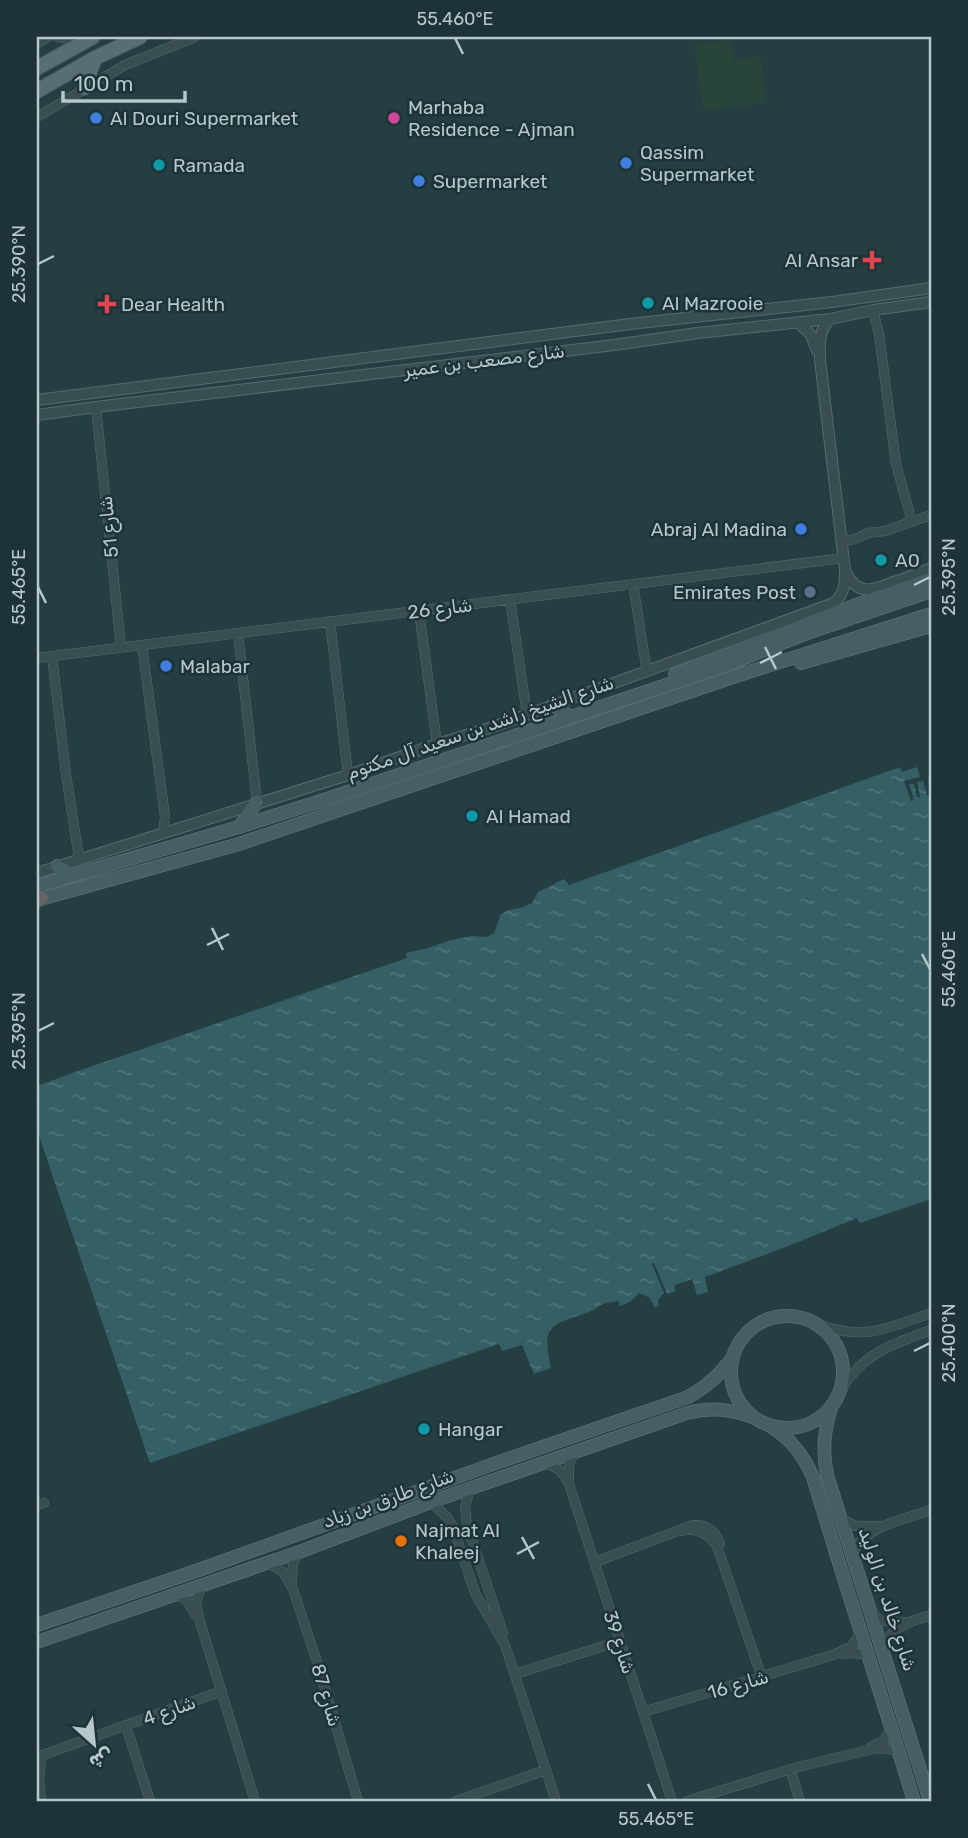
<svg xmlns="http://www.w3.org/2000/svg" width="968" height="1838" font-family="Rubik,Cairo,sans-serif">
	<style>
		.pitch { fill: #28453a }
		.water { fill: url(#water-ripples) }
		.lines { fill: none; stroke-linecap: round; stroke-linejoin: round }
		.minor-casing { stroke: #566b6f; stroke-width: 10 }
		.tertiary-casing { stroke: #566b6f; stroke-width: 12 }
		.secondary-casing { stroke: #566b6f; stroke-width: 14 }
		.primary-casing { stroke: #455a5e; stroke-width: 16 }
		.trunk-casing { stroke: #465b5f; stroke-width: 16 }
		.minor { stroke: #394e51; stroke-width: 9 }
		.tertiary { stroke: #394e51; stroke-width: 10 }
		.secondary { stroke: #465f65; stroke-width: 12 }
		.primary { stroke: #576e72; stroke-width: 14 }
		.trunk { stroke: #686464; stroke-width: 14 }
		.ticks { fill: none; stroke: #b5c8cc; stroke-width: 2.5 }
		.shop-dot { fill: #3f7fe0; stroke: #1d3337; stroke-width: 2.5 }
		.hotel-dot { fill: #d1479c; stroke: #1d3337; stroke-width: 2.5 }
		.culture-dot { fill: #0f9aa8; stroke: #1d3337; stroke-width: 2.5 }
		.health-dot { fill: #e0444e; stroke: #1d3337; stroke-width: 2.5 }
		.service-dot { fill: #5c6f8a; stroke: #1d3337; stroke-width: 2.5 }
		.food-dot { fill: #e8710a; stroke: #1d3337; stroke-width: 2.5 }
		.labels { text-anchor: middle; stroke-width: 5; stroke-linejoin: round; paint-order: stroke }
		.poi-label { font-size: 19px; fill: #b5c8cc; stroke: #1d3337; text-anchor: start }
		.street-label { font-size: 19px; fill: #b5c8cc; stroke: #1d3337 }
		.neatline { fill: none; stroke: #b5c8cc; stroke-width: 2.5 }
		.ticks-label { font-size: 18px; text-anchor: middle; fill: #b5c8cc }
	</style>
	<defs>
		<pattern id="water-ripples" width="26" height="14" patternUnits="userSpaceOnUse" patternTransform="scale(1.75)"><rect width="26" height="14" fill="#345f65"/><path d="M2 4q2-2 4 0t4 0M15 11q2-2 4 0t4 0" fill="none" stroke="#4f747a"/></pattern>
	</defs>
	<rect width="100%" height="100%" fill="#243e42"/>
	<path class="pitch" d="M731 40 734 60 760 56 767 103 703 111 694 45Z"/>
	<path class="water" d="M900 767 902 772 917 767 920 777 904 781 911 801 914 800 909 784H914L917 797H920L917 782 923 781 927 795 930 794 928 779 931 778V1199L860 1223 857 1218 786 1247 705 1277 708 1292 697 1295 692 1279 675 1285V1291L667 1294 654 1263 652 1264 664 1293 658 1300 659 1305 655 1308 650 1298 639 1293C633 1300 628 1304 619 1306V1301C614 1302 608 1302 603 1304 598 1306 594 1310 589 1312 551 1326 541 1322 551 1368L534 1374 522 1345 502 1351 499 1344 150 1463 37 1130V1086L78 1071 407 958 406 953 428 948 451 940 472 936 486 937 494 933 501 914 509 910 523 907 532 903 538 892 564 879 569 885Z"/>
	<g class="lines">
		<g class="minor-casing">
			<path id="minor" d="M57 37 83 40
				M37 43 48 37
				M37 117 125 65 195 37
				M873 310 879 334 896 464 912 522
				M96 407 121 647
				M842 542 858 538 868 533 885 531 931 515
				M633 584 647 672
				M510 599 527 715
				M419 611 437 744
				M330 621 348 775
				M238 633 257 802
				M142 645 165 817 163 833
				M52 656 66 774 79 858
				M37 658 844 558
				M820 1325C864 1341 889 1328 931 1313
				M842 1388C865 1352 893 1344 931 1330
				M575 1452 569 1464V1484L672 1801
				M545 1463C556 1466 563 1472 568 1482
				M470 1489 465 1507 467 1525 503 1633
				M431 1502 447 1517 453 1527 475 1593 505 1645 556 1801
				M37 1505 44 1503
				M842 1519 856 1526H881
				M680 1531C695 1527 708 1533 717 1546L762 1678
				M853 1553C856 1548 858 1542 863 1539 879 1524 911 1517 931 1510
				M595 1562 693 1525C707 1524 716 1531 720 1544
				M267 1563 283 1572 293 1589 317 1662 358 1801
				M292 1581 293 1563 299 1552
				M201 1586 196 1604 200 1622 255 1801
				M177 1594 187 1601 196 1615
				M872 1614 882 1621 904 1622
				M883 1647C891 1626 911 1621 931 1615
				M842 1654 855 1653 868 1655
				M515 1674 620 1641
				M643 1712 833 1655 852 1646 861 1632
				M126 1726 150 1801
				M871 1747 883 1741 892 1728
				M37 1757 222 1691
				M790 1769 800 1801
				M41 1801 39 1778 41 1756
				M456 1801 546 1770
				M687 1801 798 1767 877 1748 898 1750"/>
		</g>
		<g class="tertiary-casing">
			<path id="tertiary" d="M799 323 811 335 817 351
				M37 400 630 324 832 302 931 288
				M37 415 96 407 614 345 698 333 830 319 873 310 931 302
				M846 572C857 597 874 590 894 582 906 578 919 573 931 568
				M37 873 348 775 437 744 496 726 834 603C845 593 845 583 845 570L820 360C820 344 818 331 830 319"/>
		</g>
		<g class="secondary-casing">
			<path id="secondary" d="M801 663 931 626
				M675 674 856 605 931 579
				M553 705 571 717
				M239 827 257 802
				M57 866 72 875
				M37 886 239 827 330 798 732 663 810 632 931 591
				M37 900 239 844 736 676 931 614
				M731 1372a56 56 0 1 1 112 0a56 56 0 1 1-112 0Z
				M831 1408C824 1431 822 1451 827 1475L930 1801
				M769 1425C790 1438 803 1454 813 1477 845 1586 881 1693 914 1801
				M37 1625 196 1571 499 1462 688 1397C708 1386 720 1374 733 1357
				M37 1642 299 1552 431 1502 687 1413C711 1407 731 1409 755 1418"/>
		</g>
		<g class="primary-casing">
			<path id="primary" d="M37 68 93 37
				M84 88 95 58
				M37 91 95 58 140 37"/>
		</g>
		<g class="trunk-casing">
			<path id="trunk" d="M37 900 41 898"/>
		</g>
		<use href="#minor" class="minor"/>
		<use href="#tertiary" class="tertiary"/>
		<use href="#secondary" class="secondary"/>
		<use href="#primary" class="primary"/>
		<use href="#trunk" class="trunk"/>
	</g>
	<path class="ticks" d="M455 38 463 54M38 264 54 256M914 585 930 577M38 587 46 603M765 647 776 669M760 663 782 652M212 928 223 950M207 945 229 934M922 954 930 969M38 1031 54 1023M914 1351 930 1343M522 1537 534 1559M517 1554 539 1542M648 1784 656 1800"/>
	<g class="shop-dot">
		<circle cx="96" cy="118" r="7"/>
		<circle cx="626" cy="163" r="7"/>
		<circle cx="419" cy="181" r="7"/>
		<circle cx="801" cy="529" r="7"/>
		<circle cx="166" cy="666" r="7"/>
	</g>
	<circle class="hotel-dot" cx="394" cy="118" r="7"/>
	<g class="culture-dot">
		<circle cx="159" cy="165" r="7"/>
		<circle cx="648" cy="303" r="7"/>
		<circle cx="881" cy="560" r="7"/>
		<circle cx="472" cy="816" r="7"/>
		<circle cx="424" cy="1429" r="7"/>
	</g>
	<g class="health-dot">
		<path d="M868.5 249.5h7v7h7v7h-7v7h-7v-7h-7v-7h7z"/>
		<path d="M103.5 293.5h7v7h7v7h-7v7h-7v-7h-7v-7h7z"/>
	</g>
	<circle class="service-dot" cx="810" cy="592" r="7"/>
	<circle class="food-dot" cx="401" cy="1541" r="7"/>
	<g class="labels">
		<g class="poi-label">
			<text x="408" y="114">Marhaba<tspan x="408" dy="22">Residence - Ajman</tspan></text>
			<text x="110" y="125">Al Douri Supermarket</text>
			<text x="640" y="159">Qassim<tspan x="640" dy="22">Supermarket</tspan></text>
			<text x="173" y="172">Ramada</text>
			<text x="433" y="188">Supermarket</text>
			<text x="858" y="267" text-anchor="end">Al Ansar</text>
			<text x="662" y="310">Al Mazrooie</text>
			<text x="121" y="311">Dear Health</text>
			<text x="787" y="536" text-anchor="end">Abraj Al Madina</text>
			<text x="895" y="567">A0</text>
			<text x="796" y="599" text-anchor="end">Emirates Post</text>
			<text x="180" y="673">Malabar</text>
			<text x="486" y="823">Al Hamad</text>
			<text x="438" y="1436">Hangar</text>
			<text x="415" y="1537">Najmat Al<tspan x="415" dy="22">Khaleej</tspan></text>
		</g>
		<g class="street-label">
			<text transform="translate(484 360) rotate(-7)" y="7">شارع مصعب بن عمير</text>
			<text transform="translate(108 527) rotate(-96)" y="7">شارع 51</text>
			<text transform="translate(440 608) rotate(-7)" y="7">شارع 26</text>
			<text transform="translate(480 727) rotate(-19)" y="7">شارع الشيخ راشد بن سعيد آل مكتوم</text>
			<text transform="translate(388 1498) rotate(-20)" y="7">شارع طارق بن زياد</text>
			<text transform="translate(888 1599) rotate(72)" y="7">شارع خالد بن الوليد</text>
			<text transform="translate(620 1642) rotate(72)" y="7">شارع 39</text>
			<text transform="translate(738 1684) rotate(-16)" y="7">شارع 16</text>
			<text transform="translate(327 1695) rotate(73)" y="7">شارع 87</text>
			<text transform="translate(169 1710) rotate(-20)" y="7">شارع 4</text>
		</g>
	</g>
	<rect width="968" height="1838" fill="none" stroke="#1d3337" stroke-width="77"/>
	<g transform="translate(94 1744) rotate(153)" stroke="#1d3337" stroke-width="5" paint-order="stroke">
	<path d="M0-5L12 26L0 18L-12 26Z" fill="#b5c8cc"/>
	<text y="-10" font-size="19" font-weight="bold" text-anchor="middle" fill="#b5c8cc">ش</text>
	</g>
	<path d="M63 91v10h122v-10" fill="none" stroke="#b5c8cc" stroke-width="3.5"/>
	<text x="74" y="91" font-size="21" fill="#b5c8cc" stroke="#1d3337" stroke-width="5" paint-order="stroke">100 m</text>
	<rect x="38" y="38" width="892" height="1762" class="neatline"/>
	<g class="ticks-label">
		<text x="455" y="25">55.460°E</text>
		<text transform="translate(19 264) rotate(-90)" y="6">25.390°N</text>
		<text transform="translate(949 577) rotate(-90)" y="6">25.395°N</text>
		<text transform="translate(19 587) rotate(-90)" y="6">55.465°E</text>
		<text transform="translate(949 969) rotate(-90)" y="6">55.460°E</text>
		<text transform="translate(19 1031) rotate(-90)" y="6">25.395°N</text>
		<text transform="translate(949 1343) rotate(-90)" y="6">25.400°N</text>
		<text x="656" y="1825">55.465°E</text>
	</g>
</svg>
